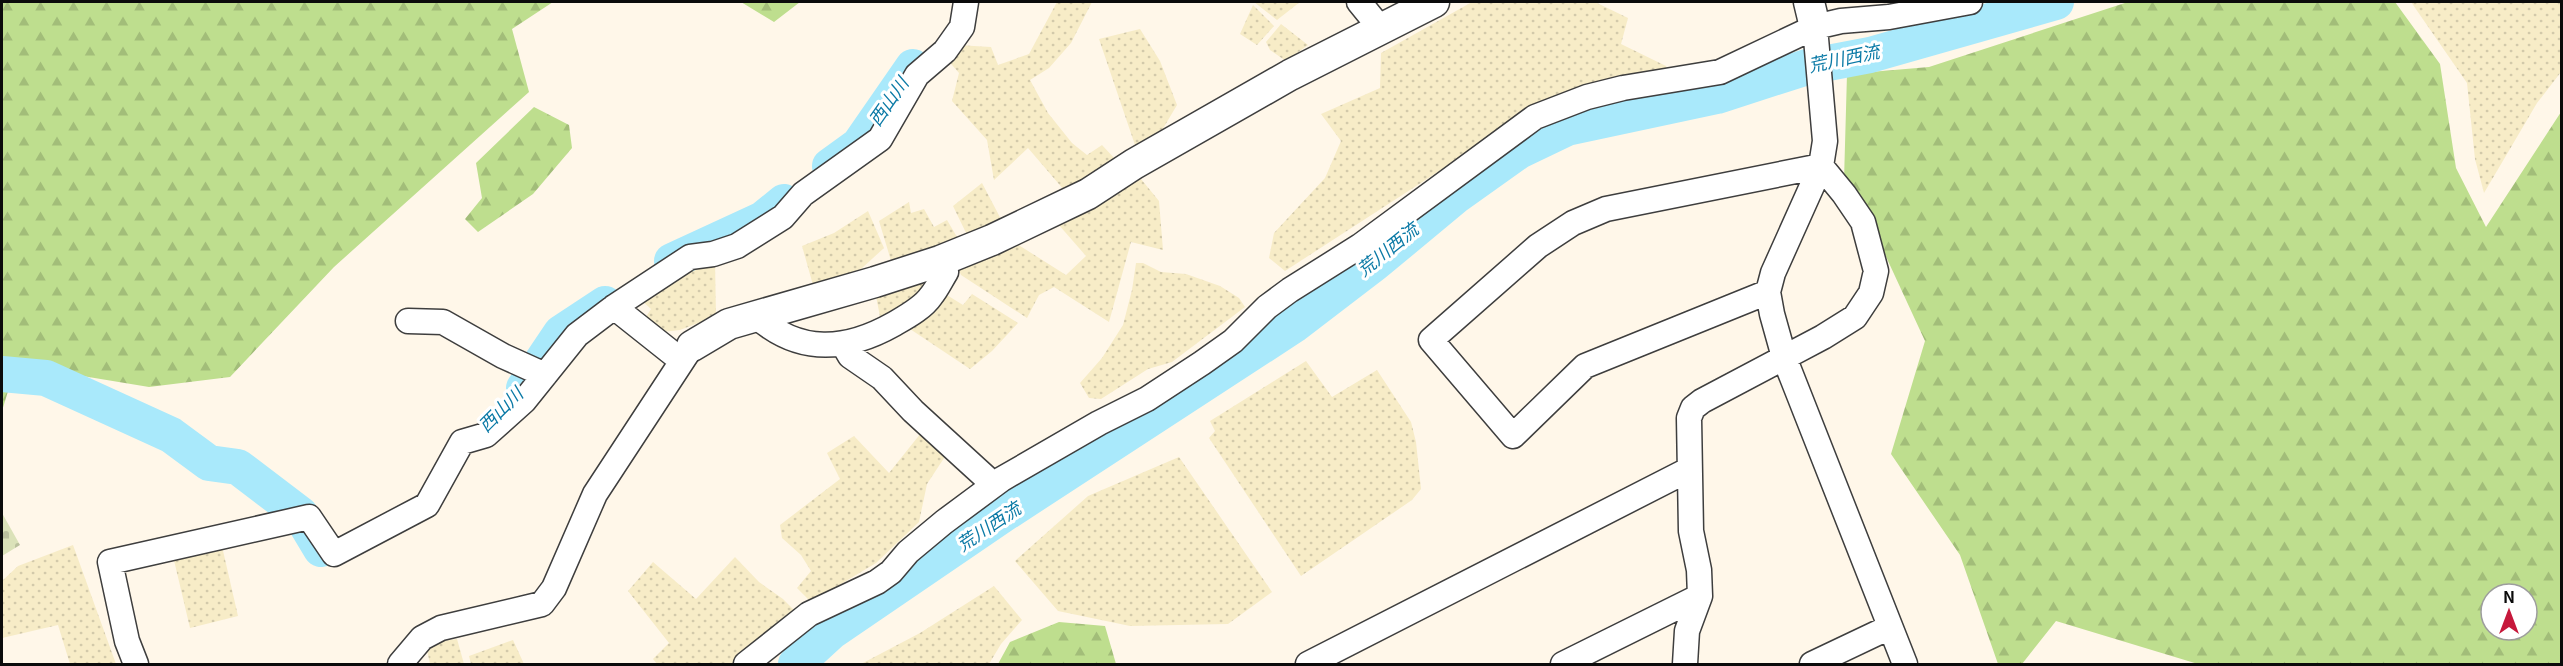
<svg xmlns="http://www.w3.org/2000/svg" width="2563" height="666" font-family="Georgia,'Noto Sans JP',serif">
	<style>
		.farmland { fill: url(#farmland-dots) }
		.forest { fill: url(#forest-firs); fill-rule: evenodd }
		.cemetery { fill: url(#cemetery-stones) }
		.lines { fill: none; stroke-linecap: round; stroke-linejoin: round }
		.river { stroke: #a9e9fb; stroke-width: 36 }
		.minor-casing { stroke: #3e3e3e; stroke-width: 27 }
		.tertiary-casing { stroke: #3e3e3e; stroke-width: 33 }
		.minor { stroke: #fff; stroke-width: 24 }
		.tertiary { stroke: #fff; stroke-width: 30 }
		.labels { text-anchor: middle; stroke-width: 6; stroke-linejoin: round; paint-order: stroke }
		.water-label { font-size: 18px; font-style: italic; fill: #0b7aa6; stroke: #fff }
	</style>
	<defs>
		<pattern id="farmland-dots" width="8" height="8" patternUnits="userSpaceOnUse" patternTransform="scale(1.5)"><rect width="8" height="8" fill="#f7ecc7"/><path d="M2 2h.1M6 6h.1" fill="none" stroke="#d2c9aa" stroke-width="1.8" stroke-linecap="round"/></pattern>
		<pattern id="forest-firs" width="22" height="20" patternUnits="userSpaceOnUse" patternTransform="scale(1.5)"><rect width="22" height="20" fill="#bede8e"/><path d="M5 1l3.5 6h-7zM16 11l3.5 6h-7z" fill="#a2bd79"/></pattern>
		<pattern id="cemetery-stones" width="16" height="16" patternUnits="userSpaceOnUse" patternTransform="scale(1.5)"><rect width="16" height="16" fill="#dbe2b9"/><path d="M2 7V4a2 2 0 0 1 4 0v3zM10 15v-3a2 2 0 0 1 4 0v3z" fill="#bbc19e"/></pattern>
	</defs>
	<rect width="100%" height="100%" fill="#fff7e9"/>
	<path class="farmland" d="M1057 2H1092L1071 43 1049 68 1030 80 1048 113 1072 143 1087 155 1102 145 1116 160 1064 190 1028 148 994 180 987 140 952 101 959 73 946 58 957 45 991 47 998 65 1029 54Z
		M1254 2H1300L1277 20Z
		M1472 2H1595L1628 18 1621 44 1666 66 1669 76 1538 107 1285 271 1269 258 1274 233 1325 178 1341 141 1321 114 1380 88 1381 53Z
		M2411 2H2561V72L2537 103 2484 193 2475 159 2467 83Z
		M1253 5 1274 26 1257 45 1240 34Z
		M1281 24 1308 45 1286 61 1270 50 1266 42Z
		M1140 29 1160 61 1177 105 1158 137 1137 151 1099 39Z
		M1141 179 1159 201 1163 250 1131 242 1109 322 1054 287 1039 295 1027 318 961 275 958 268 1017 244 1066 275 1086 256 1058 224 1101 198Z
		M982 183 1003 223 969 239 953 206Z
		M909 202 911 213 924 209 934 227 947 220 957 237V243L892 264 879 221Z
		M868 211 884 248 861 269 813 285 802 246 834 233Z
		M715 260 716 316 680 330 662 332 642 323 651 309 640 299 661 282Z
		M1136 263H1143L1161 272 1186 274 1220 286 1239 298 1245 307 1172 362 1148 369 1101 399 1089 398 1080 383 1102 358 1123 325 1132 290Z
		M936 276 882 327 876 296Z
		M942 292 963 305 972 294 1018 323 992 351 970 369 904 325Z
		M1306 361 1332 397 1377 370 1411 422 1416 442 1421 489 1412 500 1301 576 1209 438 1215 431 1210 421Z
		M921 433 948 452 927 484 919 522 876 563 811 602 797 588 811 571 801 555 782 538 780 525 840 479 827 453 854 436 889 473Z
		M1179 457 1272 592 1228 624 1130 626 1058 611 1015 561 1088 496Z
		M221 542 238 616 190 628 173 556Z
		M73 545 116 664H70L58 625 2 638V581L18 566Z
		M735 557 759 582 783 599 794 610 734 664H657L653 659 669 643 628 591 653 562 696 599Z
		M994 586 1022 620 1001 644 989 664H861L920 633Z
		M457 639 464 664H430L427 650 436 642Z
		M513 640 524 664H471L469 656Z"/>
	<path class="forest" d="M2 2H553L512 29 529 92 334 267 230 377 149 387 16 365 2 411Z
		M741 2H800L774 22Z
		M2128 2H2395L2440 64 2456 168 2486 227 2561 112V664H2198L2056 621 2022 664H1998L1960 555 1891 454 1925 341 1876 235 1844 180 1847 74 1929 67ZM2491 594H2527V630H2491Z
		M534 107 569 125 572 148 533 194 478 232 465 219 482 198 476 163Z
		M1059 622 1105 626 1116 664H998L1010 642Z"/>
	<path class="cemetery" d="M2 513 20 545 2 556Z"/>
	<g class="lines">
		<path class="river" d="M830 166 859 145 913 67
			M672 261 763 219 784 202
			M2 374 46 378 171 435 209 463 238 467 300 514 321 549
			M524 388 561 333 605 304
			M796 664 831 632 1004 514 1294 325 1375 263 1457 195 1519 151 1567 128 1717 96 1807 67 1870 55 2056 2"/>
		<g class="minor-casing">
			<path id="minor" d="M1359 2 1381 29
				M1815 27 1825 141 1821 166 1773 273 1768 292 1772 314 1784 357 1905 664
				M614 307 682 361
				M756 316C800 355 846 351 894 324 906 317 923 308 931 296 937 289 941 280 946 272L940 261
				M408 321 443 322 503 356 545 375
				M843 344 850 356 882 378 913 411 994 485
				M136 664 127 641 110 562 309 517 334 554 427 505 462 442 486 435 524 401 577 335 614 307 690 257 713 254 737 246 783 217 803 194 880 139 917 75 945 51 962 27 966 2
				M400 664 422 638 441 628 542 604 554 588 595 494 692 346
				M746 664 809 614 877 582 891 572 908 552 944 522 1002 479 1099 423 1147 399 1202 363 1233 341 1267 307 1290 290 1360 246 1535 117 1587 97 1623 88 1720 72 1815 27 1841 21 1889 17 1970 2
				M1308 664 1688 470
				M1563 664 1700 596
				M1685 664 1687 631 1700 596 1699 570 1691 531 1689 418 1693 408 1702 401 1823 337 1855 317 1871 293 1876 271 1863 222 1844 194 1821 166 1606 209 1573 223 1538 246 1431 340 1513 436 1585 366 1768 292
				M1812 664 1890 627"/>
		</g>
		<g class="tertiary-casing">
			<path id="tertiary" d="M1809 2 1815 27
				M692 346 729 324 875 282 940 261 992 240 1088 194 1134 164 1290 75 1434 2"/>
		</g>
		<use href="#minor" class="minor"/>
		<use href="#tertiary" class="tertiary"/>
	</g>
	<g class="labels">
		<g class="water-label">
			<text transform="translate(1844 59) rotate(-12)" y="6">荒川西流</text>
			<text transform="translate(889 102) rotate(-55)" y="6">西山川</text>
			<text transform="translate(1388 250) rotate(-39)" y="6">荒川西流</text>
			<text transform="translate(501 410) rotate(-45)" y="6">西山川</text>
			<text transform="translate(989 527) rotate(-34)" y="6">荒川西流</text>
		</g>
	</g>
	<rect width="2563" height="666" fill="none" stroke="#0b0b0b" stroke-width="6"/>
	<g transform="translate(2509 612)"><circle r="28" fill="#ffffff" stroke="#9d9d9d" stroke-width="1.5"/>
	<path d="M0-4.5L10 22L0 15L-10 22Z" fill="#c6183b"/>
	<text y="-9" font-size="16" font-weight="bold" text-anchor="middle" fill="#0b0b0b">N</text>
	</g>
</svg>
